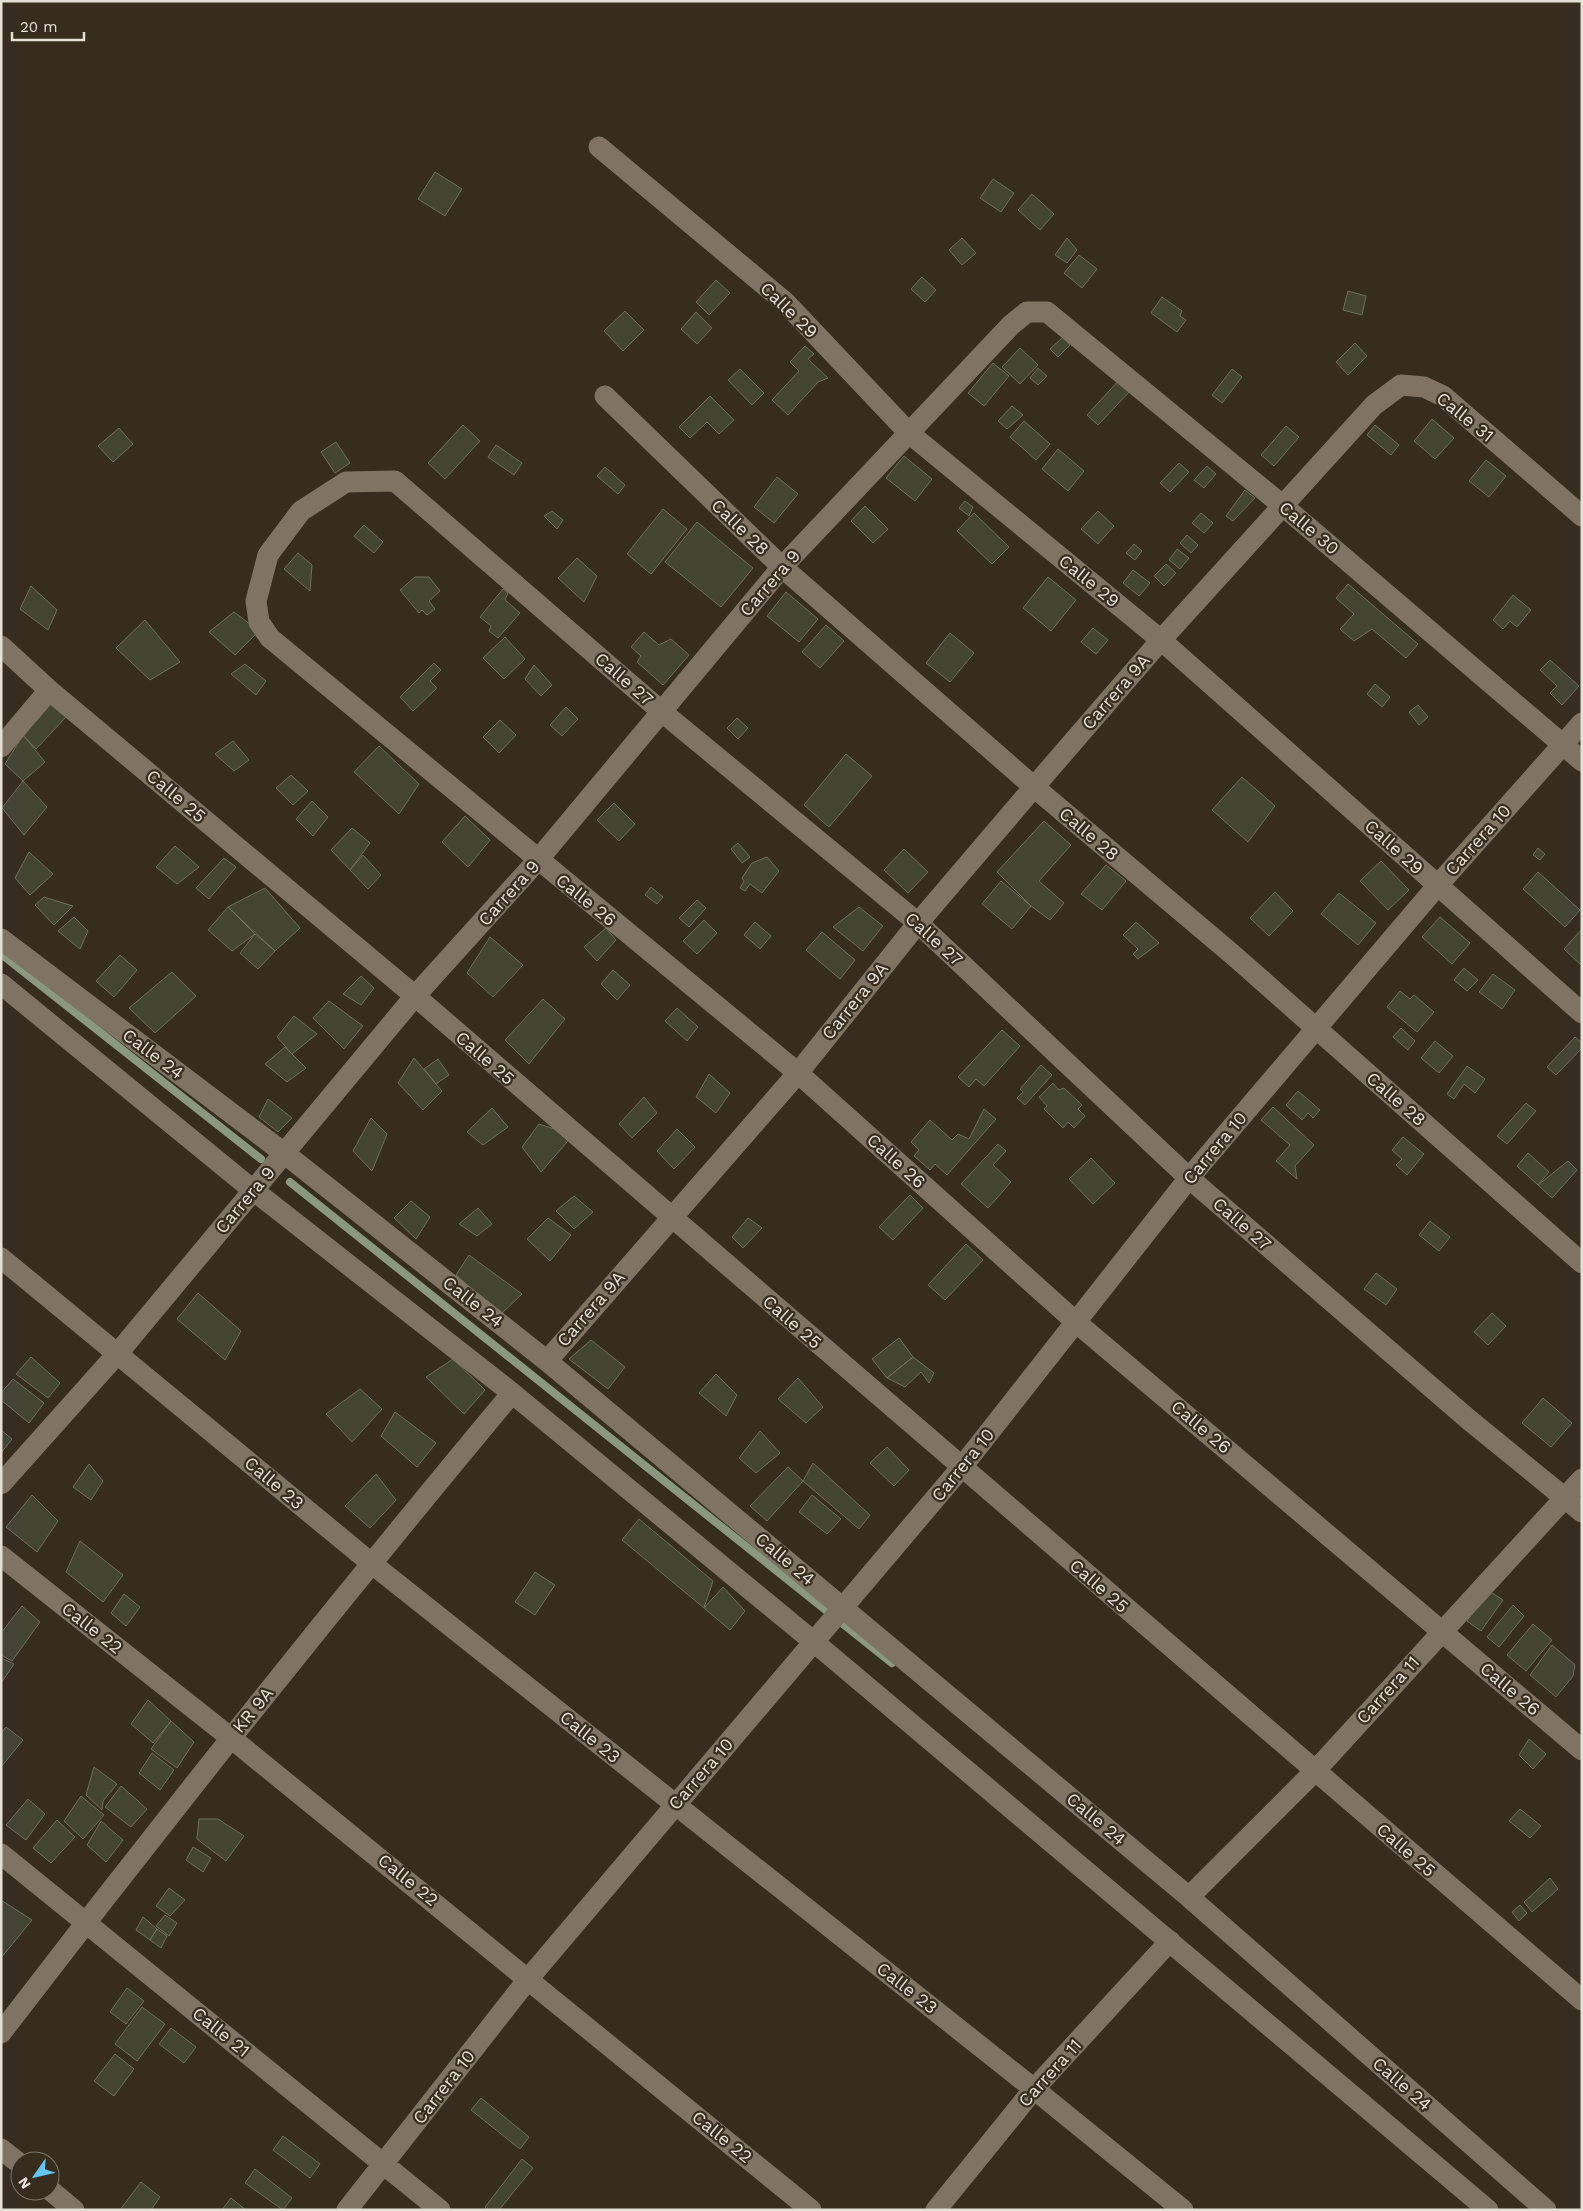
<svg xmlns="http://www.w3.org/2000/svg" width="1583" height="2211" font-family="'Work Sans',sans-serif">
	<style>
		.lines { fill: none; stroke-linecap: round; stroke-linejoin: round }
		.stream { stroke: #8a9880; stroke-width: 8 }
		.building { fill: #443; stroke: #70705e }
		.street { stroke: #7f7464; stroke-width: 21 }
		.labels { text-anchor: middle; stroke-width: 4.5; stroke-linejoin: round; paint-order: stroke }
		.street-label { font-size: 18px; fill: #e6e0d7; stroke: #362d1f }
	</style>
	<rect width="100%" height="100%" fill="#362d1f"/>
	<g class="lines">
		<path class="stream" d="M1 954 261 1159
			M290 1182 892 1663"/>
	</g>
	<path class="building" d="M435 172 462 189 445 216 418 199Z
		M993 179 1014 193 1001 212 980 198Z
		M1032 194 1054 214 1040 230 1018 210Z
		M962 238 976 253 962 265 949 250Z
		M1067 238 1077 250 1067 263 1055 255Z
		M1079 255 1097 269 1082 288 1064 273Z
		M922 277 936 290 925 302 911 289Z
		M716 280 730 293 709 315 696 302Z
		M1348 291 1366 296 1362 315 1343 310Z
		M1162 297 1182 311 1180 316 1186 320 1177 332 1151 313Z
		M625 311 644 330 623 351 604 331Z
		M696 312 712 328 697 344 681 329Z
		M1063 337 1070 345 1058 357 1050 349Z
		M1355 343 1367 356 1348 375 1336 362Z
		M805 346 814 354 808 359 828 378 818 382 788 415 772 400 799 371 790 362Z
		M1020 348 1038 365 1020 384 1002 367Z
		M993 363 1009 376 984 406 968 393Z
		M1038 368 1047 376 1038 385 1030 378Z
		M740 369 764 393 752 405 728 380Z
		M1232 369 1242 377 1222 403 1212 395Z
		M1121 378 1132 389 1098 425 1087 415Z
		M710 396 734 420 719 434 707 422 690 438 679 427Z
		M1012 406 1023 415 1007 429 998 421Z
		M1432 419 1454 438 1435 459 1414 441Z
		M1024 421 1050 444 1036 460 1010 437Z
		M463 425 480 441 445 479 428 463Z
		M1375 425 1399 445 1391 455 1367 435Z
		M1286 426 1299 437 1274 466 1261 455Z
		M119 428 133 444 113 462 98 446Z
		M336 442 350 463 335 473 321 452Z
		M496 445 522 463 514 475 488 457Z
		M1058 449 1084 471 1068 491 1042 469Z
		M904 456 932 479 915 501 886 478Z
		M1486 460 1506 476 1489 497 1469 481Z
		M1179 463 1189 472 1170 492 1160 483Z
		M1207 466 1216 474 1204 488 1194 480Z
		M605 467 625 485 618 494 597 476Z
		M777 477 798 494 774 523 754 507Z
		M1245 490 1255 498 1233 521 1226 516Z
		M965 501 973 507 969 516 959 508Z
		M865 506 888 529 873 543 851 521Z
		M663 509 687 529 651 574 627 554Z
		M552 511 563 520 557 529 544 516Z
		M1098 511 1114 526 1098 544 1081 529Z
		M974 513 1009 547 992 564 957 531Z
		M1201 513 1213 523 1204 533 1192 523Z
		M697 522 753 568 721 607 665 562Z
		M364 525 383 542 374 553 354 536Z
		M1187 535 1198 545 1191 553 1180 543Z
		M1134 544 1142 551 1135 560 1126 553Z
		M1177 549 1189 558 1180 569 1169 560Z
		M298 553 312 565 310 591 284 569Z
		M577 558 597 576 584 602 558 578Z
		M1166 564 1176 573 1164 586 1154 576Z
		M1133 570 1150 583 1139 596 1123 583Z
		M415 577H429L440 591 429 601 435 609 427 615 422 610 419 613 400 590Z
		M1048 577 1076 600 1051 631 1023 608Z
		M1348 584 1418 644 1406 658 1372 629 1354 641 1340 629 1354 614 1336 598Z
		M31 586 57 610 48 630 20 609Z
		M503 589 508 593 505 600 520 613 498 638 489 631 491 626 480 617Z
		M786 592 818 619 799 642 767 616Z
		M1513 595 1531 610 1517 627 1510 621 1503 629 1493 620Z
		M234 612 259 631 235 655 209 632Z
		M145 620 180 662 150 680 116 648Z
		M826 625 844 641 820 668 802 652Z
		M1093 628 1108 640 1096 654 1081 642Z
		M644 632 659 645 671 639 689 655 663 685 637 662 641 656 631 647Z
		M950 633 974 653 950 682 926 663Z
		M505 637 525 659 504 679 483 658Z
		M1550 660 1579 686 1562 705 1550 693 1557 686 1540 670Z
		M434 663 441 670 430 681 437 688 413 711 400 697Z
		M245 664 266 681 256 695 231 674Z
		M534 665 552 685 541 696 525 679Z
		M1375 684 1390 697 1382 707 1367 694Z
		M52 703 67 716 36 749 23 735Z
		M1418 705 1428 717 1419 725 1409 712Z
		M566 707 578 719 562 736 550 725Z
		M737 718 748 728 738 739 727 728Z
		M500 720 516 735 499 753 483 737Z
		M23 735 45 762 23 781 5 764Z
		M233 741 249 760 234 771 215 754Z
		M379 746 419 784 399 814 354 772Z
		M846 754 872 776 829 827 804 805Z
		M291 775 308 791 293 805 276 788Z
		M1242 777 1275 806 1248 842 1212 810Z
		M23 781 47 807 24 835 2 808Z
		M312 801 328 817 313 836 296 819Z
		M614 803 635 824 619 841 597 820Z
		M465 816 490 840 468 867 442 842Z
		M1044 821 1071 845 1039 881 1064 903 1050 920 1031 906 997 872Z
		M352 828 370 843 350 870 331 850Z
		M738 843 750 857 742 863 731 849Z
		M175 846 199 867 177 884 156 867Z
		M1538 848 1545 854 1540 860 1533 855Z
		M904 849 928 872 908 893 884 870Z
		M29 852 53 874 30 895 15 878Z
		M363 855 381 875 368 889 350 870Z
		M767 857 779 871 762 893 750 884 745 891 740 888 744 881 742 878 752 863Z
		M224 858 236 867 209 899 196 888Z
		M1381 861 1409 890 1388 910 1360 881Z
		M1106 865 1126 881 1102 910 1081 894Z
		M1538 872 1580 910 1565 927 1523 889Z
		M1001 881 1031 906 1012 929 982 904Z
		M651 887 663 897 657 904 645 895Z
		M265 888 300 928 275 951 228 907Z
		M1275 892 1293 911 1269 936 1250 918Z
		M1339 893 1376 923 1358 945 1321 914Z
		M44 897 73 906 54 925 35 905Z
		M697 900 706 908 689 927 679 918Z
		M228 907 255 934 232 951 208 930Z
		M859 907 883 926 863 951 833 927Z
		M74 917 88 931 80 949 58 931Z
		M1440 917 1470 943 1452 964 1422 937Z
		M704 920 717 933 697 954 683 941Z
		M755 922 771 936 760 949 744 935Z
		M1136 922 1159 943 1138 959 1133 954 1138 949 1123 935Z
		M606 928 616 940 597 961 584 947Z
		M1582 929V966L1564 949Z
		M822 932 855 960 840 979 806 950Z
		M255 934 275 951 258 969 240 953Z
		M490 937 523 965 493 997 467 973Z
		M120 955 137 970 114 997 96 981Z
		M1464 968 1478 980 1467 991 1454 980Z
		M613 970 630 985 617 1000 601 984Z
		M172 972 196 996 155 1033 129 1008Z
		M1493 974 1515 990 1502 1009 1479 992Z
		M361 976 374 988 361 1005 343 994Z
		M1400 991 1410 999 1414 995 1434 1012 1417 1032 1387 1007Z
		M543 999 565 1019 529 1064 505 1040Z
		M329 1001 363 1026 344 1049 313 1018Z
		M677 1008 698 1027 687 1041 665 1021Z
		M294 1016 317 1034 292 1054 277 1037Z
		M1401 1028 1415 1041 1408 1050 1393 1037Z
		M1002 1030 1020 1046 984 1086 976 1079 969 1087 958 1077Z
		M1575 1037 1582 1043V1048L1556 1075 1547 1067Z
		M1435 1041 1453 1056 1439 1073 1421 1058Z
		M285 1047 306 1068 287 1082 265 1064Z
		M414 1058 442 1091 423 1110 398 1083Z
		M438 1059 449 1075 436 1084 424 1069Z
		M1041 1065 1052 1075 1025 1105 1017 1098 1023 1092 1020 1089Z
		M1467 1066 1485 1079 1475 1093 1464 1084 1454 1099 1447 1094Z
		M709 1074 730 1093 716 1113 696 1097Z
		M1053 1083 1059 1090 1064 1088 1082 1105 1078 1109 1085 1116 1074 1128 1068 1122 1063 1128 1044 1109 1047 1106 1039 1097Z
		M1298 1091 1320 1110 1313 1118 1308 1113 1302 1120 1286 1105Z
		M644 1097 657 1113 632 1138 619 1124Z
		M268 1099 292 1118 278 1132 259 1117Z
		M1526 1103 1536 1111 1507 1144 1497 1136Z
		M1273 1107 1314 1145 1295 1166 1297 1179 1276 1161 1290 1145 1261 1120Z
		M492 1108 508 1127 483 1145 467 1132Z
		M984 1109 996 1119 947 1175 935 1164 930 1170 914 1156 919 1150 911 1142 930 1120 952 1140 958 1134 969 1139Z
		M371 1118 387 1134 372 1171 353 1151Z
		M539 1124 573 1135 541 1172 522 1147Z
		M677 1129 695 1147 674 1169 657 1151Z
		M1403 1137 1424 1154 1407 1175 1396 1165 1402 1159 1392 1150Z
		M998 1144 1006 1151 993 1165 1011 1182 988 1208 961 1184Z
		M1528 1153 1549 1172 1538 1185 1517 1166Z
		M1091 1158 1115 1183 1093 1204 1069 1179Z
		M1568 1161 1577 1170 1552 1198 1538 1185Z
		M910 1195 923 1208 893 1240 879 1227Z
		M574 1196 593 1212 574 1229 556 1211Z
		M411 1201 430 1217 416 1239 394 1218Z
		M478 1208 492 1224 477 1236 459 1224Z
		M548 1218 571 1235 550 1261 527 1239Z
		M748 1218 762 1228 743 1248 732 1237Z
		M1430 1221 1450 1237 1439 1251 1419 1235Z
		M966 1244 983 1260 945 1300 928 1285Z
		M469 1255 522 1294 500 1315 456 1275Z
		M1376 1273 1397 1289 1386 1305 1364 1289Z
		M198 1293 241 1331 225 1360 177 1319Z
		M1492 1313 1506 1326 1488 1345 1474 1332Z
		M899 1338 913 1357 887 1378 872 1359Z
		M591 1340 625 1367 608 1389 569 1359Z
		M31 1357 60 1383 48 1398 16 1374Z
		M913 1357 934 1373 929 1383 921 1372 905 1387 887 1378Z
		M453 1359 485 1390 464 1414 426 1377Z
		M716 1374 737 1395 726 1416 699 1393Z
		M798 1378 823 1407 806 1423 778 1399Z
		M13 1379 44 1403 29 1423 1 1400V1393Z
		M360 1389 382 1409 352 1442 326 1414Z
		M1543 1398 1572 1423 1551 1447 1522 1423Z
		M395 1412 436 1443 417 1467 381 1436Z
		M1 1430 12 1439 1 1453Z
		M760 1431 780 1453 756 1473 739 1458Z
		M887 1447 909 1470 894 1486 870 1463Z
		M813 1463 870 1515 859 1529 803 1481Z
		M89 1464 103 1481 91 1500 73 1487Z
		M788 1467 803 1481 767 1521 750 1506Z
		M376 1474 396 1500 370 1528 345 1506Z
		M32 1495 58 1521 37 1552 6 1527Z
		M812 1495 841 1519 827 1534 799 1512Z
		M639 1519 713 1581 704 1608 622 1540Z
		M80 1541 123 1575 103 1602 66 1572Z
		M535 1572 555 1585 535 1615 515 1602Z
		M723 1587 745 1611 730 1630 704 1608Z
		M1489 1591 1503 1600 1481 1631 1467 1621Z
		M124 1594 140 1607 126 1626 111 1613Z
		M1513 1605 1524 1616 1499 1647 1487 1637Z
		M22 1606 40 1622 12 1661 1 1655V1633Z
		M1533 1624 1552 1640 1526 1671 1507 1655Z
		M1552 1645 1575 1665 1573 1676 1556 1697 1530 1675Z
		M1 1658 14 1664 1 1683Z
		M148 1700 171 1721 153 1743 131 1724Z
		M171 1721 194 1742 177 1768 151 1749Z
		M6 1727 23 1740 1 1767V1733Z
		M1529 1739 1546 1754 1533 1769 1519 1755Z
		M152 1753 174 1770 160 1790 139 1773Z
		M94 1767 117 1784 103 1801 102 1810 86 1795Z
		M121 1786 147 1809 131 1827 105 1807Z
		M81 1796 104 1815 83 1839 64 1821Z
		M28 1799 45 1814 26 1840 6 1825Z
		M1520 1809 1541 1826 1530 1838 1509 1821Z
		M199 1819H218L244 1836 226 1861 197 1839Z
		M57 1820 75 1837 51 1863 33 1848Z
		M101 1821 123 1840 106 1862 87 1845Z
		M193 1847 211 1858 203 1872 186 1860Z
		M1550 1878 1558 1889 1532 1912 1524 1902Z
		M169 1888 185 1900 170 1916 156 1906Z
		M1 1900 32 1920 1 1958Z
		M1520 1905 1527 1913 1519 1921 1512 1912Z
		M165 1915 177 1923 169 1936 156 1926Z
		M143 1917 157 1929 150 1940 136 1930Z
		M157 1929 167 1936 161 1948 150 1940Z
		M127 1988 144 2001 126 2024 110 2012Z
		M142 2007 165 2024 137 2061 115 2044Z
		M171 2028 196 2047 184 2063 159 2044Z
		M115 2054 134 2069 114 2096 94 2081Z
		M481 2098 529 2137 520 2149 471 2110Z
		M283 2136 320 2164 310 2178 273 2150Z
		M522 2159 533 2168 499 2210H488L485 2207Z
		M255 2169 292 2198 283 2210 245 2183Z
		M141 2182 160 2197 151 2210H120Z
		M231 2198 246 2210H222Z"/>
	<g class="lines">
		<path class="street" d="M599 147 785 302 909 433 1161 640 1582 1013
			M605 396 782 567 1034 787 1232 954 1582 1263
			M1 646 49 690 415 996 1582 2000
			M1 747 49 690
			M1 939 284 1153 547 1361 1189 1897 1546 2210
			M1 984 253 1190 512 1393 814 1642 1488 2210
			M1 1258 371 1563 1034 2089 1183 2210
			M547 1361 798 1073 918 923 1034 787 1161 640 1374 405 1401 385 1424 387 1443 396 1582 516
			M1 1484 118 1353 415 996 537 861 782 567 1011 325 1027 312H1047L1282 505 1582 761
			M1582 1512 1468 1419 1189 1178 918 923 661 711 395 481 346 482 301 511 268 555 256 601 259 622 270 638 798 1073 1077 1323 1582 1750
			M1 1556 231 1738 811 2210
			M1 1854 440 2210
			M1189 1897 1315 1771 1582 1479
			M1 2033C167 1816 337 1603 512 1393
			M1 2149 20 2164
			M50 2190 74 2210
			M347 2210 529 1978 961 1468 1189 1178 1438 885 1582 723
			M936 2210 1034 2089 1170 1941"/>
	</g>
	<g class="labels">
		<g class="street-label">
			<text transform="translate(789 310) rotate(44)" y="6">Calle 29</text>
			<text transform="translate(1465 417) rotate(39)" y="6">Calle 31</text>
			<text transform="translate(740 527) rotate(44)" y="6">Calle 28</text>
			<text transform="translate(1309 528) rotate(40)" y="6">Calle 30</text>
			<text transform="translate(1089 581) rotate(39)" y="6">Calle 29</text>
			<text transform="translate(770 583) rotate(-49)" y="6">Carrera 9</text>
			<text transform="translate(624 679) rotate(41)" y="6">Calle 27</text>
			<text transform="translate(1116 692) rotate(-49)" y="6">Carrera 9A</text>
			<text transform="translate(176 796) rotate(40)" y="6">Calle 25</text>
			<text transform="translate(1089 834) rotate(40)" y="6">Calle 28</text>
			<text transform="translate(1478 840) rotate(-48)" y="6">Carrera 10</text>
			<text transform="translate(1394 847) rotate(42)" y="6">Calle 29</text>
			<text transform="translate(509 893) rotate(-48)" y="6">Carrera 9</text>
			<text transform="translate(586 900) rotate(39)" y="6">Calle 26</text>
			<text transform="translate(934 939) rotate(42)" y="6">Calle 27</text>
			<text transform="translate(855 1001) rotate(-51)" y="6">Carrera 9A</text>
			<text transform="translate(153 1054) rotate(37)" y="6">Calle 24</text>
			<text transform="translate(485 1058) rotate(41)" y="6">Calle 25</text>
			<text transform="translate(1396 1099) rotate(41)" y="6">Calle 28</text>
			<text transform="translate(1215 1148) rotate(-50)" y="6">Carrera 10</text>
			<text transform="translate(896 1161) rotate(42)" y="6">Calle 26</text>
			<text transform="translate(245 1200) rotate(-50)" y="6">Carrera 9</text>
			<text transform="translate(1242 1224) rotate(41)" y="6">Calle 27</text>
			<text transform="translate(473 1302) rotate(38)" y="6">Calle 24</text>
			<text transform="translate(591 1309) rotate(-49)" y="6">Carrera 9A</text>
			<text transform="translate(792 1322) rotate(41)" y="6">Calle 25</text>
			<text transform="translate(1201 1427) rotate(40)" y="6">Calle 26</text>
			<text transform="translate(963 1465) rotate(-51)" y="6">Carrera 10</text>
			<text transform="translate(274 1483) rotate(40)" y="6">Calle 23</text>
			<text transform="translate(785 1559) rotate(40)" y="6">Calle 24</text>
			<text transform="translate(1099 1586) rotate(41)" y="6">Calle 25</text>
			<text transform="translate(92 1628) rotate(38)" y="6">Calle 22</text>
			<text transform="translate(1510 1689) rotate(40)" y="6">Calle 26</text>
			<text transform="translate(1388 1690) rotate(-48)" y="6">Carrera 11</text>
			<text transform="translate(253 1710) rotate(-51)" y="6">KR 9A</text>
			<text transform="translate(590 1737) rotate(39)" y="6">Calle 23</text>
			<text transform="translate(701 1774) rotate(-49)" y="6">Carrera 10</text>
			<text transform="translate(1096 1819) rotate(40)" y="6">Calle 24</text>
			<text transform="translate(1406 1850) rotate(41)" y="6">Calle 25</text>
			<text transform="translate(408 1880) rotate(39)" y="6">Calle 22</text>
			<text transform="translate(907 1988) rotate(38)" y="6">Calle 23</text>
			<text transform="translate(221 2032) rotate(39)" y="6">Calle 21</text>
			<text transform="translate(1050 2073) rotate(-48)" y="6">Carrera 11</text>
			<text transform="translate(1402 2084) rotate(41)" y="6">Calle 24</text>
			<text transform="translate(444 2087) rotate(-52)" y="6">Carrera 10</text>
			<text transform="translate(722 2137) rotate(39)" y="6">Calle 22</text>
		</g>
	</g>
	<rect width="1583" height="2211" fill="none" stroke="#e6e0d7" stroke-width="5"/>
	<g transform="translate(35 2176) rotate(236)"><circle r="24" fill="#362d1f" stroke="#7c7569"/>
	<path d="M0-4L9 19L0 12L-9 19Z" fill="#65c5ef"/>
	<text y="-8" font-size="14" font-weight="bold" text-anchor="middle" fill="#e6e0d7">N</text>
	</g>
	<path d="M12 32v8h72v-8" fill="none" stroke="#e6e0d7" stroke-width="2.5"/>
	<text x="20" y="32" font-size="15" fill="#e6e0d7" stroke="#362d1f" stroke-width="4" paint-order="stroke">20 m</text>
</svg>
